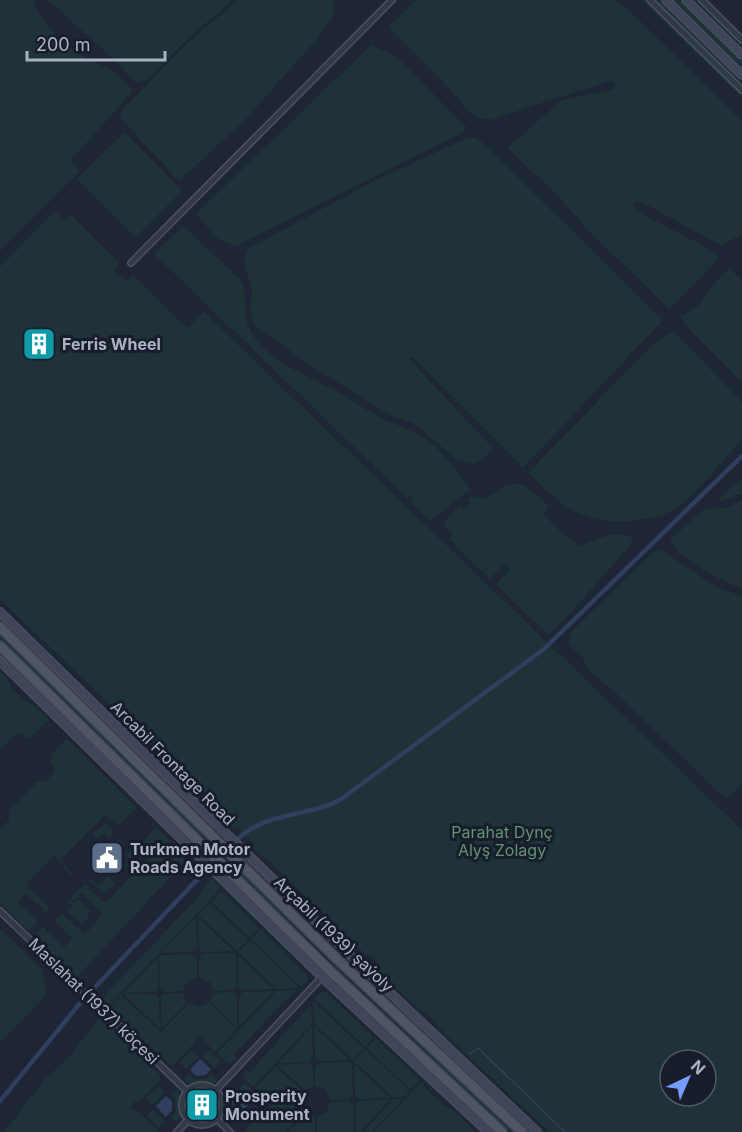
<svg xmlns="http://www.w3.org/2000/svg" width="742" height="1132" font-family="Inter,sans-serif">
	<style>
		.green { fill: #1f3237; fill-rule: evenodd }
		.water { fill: #303f5e }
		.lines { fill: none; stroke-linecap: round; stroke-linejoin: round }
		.stream { stroke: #303f5e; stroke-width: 1.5 }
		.canal { stroke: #303f5e; stroke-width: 4.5 }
		.street-casing { stroke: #4c5261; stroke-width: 8 }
		.secondary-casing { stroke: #4c5261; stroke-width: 10 }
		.primary-casing { stroke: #3a414f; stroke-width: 12 }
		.street { stroke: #313846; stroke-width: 5 }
		.secondary { stroke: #3f4659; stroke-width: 8 }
		.primary { stroke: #4e5666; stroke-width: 9 }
		.labels { text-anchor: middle; stroke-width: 6; stroke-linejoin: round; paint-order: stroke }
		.poi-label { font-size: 16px; font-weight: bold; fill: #aab2c4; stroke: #171d2a; text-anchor: start }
		.street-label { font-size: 16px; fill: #aab2c4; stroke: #171d2a }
		.park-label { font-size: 16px; fill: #629472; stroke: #171d2a }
	</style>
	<rect width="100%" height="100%" fill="#1e2535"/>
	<path class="green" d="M0 0H34C34 14 64 45 77 53 101 67 115 67 133 91L70 161 80 171 0 251Z
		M48 0H233L185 41 148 79 137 83 119 64Z
		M238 0H333L335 10 332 18 315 41 243 122 179 181 119 117 123 109 184 46Z
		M415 0H615L633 14 742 121V234L722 246 640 201 634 203 633 206 636 211 704 246 720 257 669 309 589 231 555 193 507 148 562 100 607 91 618 86 612 80 490 120 475 117 468 110 444 83 391 30 389 26Z
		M642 0H645L742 95V98Z
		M655 0H659L742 82V86Z
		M674 0H679L742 62V67Z
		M694 0H698L742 44V47Z
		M371 45 396 56 467 128 458 135 236 246 219 240 196 214Z
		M125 132 182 191 140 233 134 236 77 179Z
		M467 138H476L484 144 663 320 523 468 412 357 409 359 492 447V450L483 459 472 464 457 460 415 424 391 415 377 407 300 359 284 346 261 331 254 324 250 311 252 291 244 263 246 250 372 182Z
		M55 211 64 220 70 214 120 263 114 270 126 282 133 275 187 328 204 312 742 830V1132H549L446 1035 428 1014 418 1009 375 968 377 962 369 954 367 956 268 860 252 848 254 844 237 827 233 829 223 815 190 782 0 599V267ZM670 1060H706V1096H670Z
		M183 226 240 279C250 297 240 316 253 335 269 361 310 377 336 391 351 398 364 409 379 417 393 424 408 428 421 436 442 448 456 471 471 489L430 521 411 503 413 500 409 496 407 498 154 254Z
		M729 269 742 279V383L688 328 680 317 699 305 710 289Z
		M674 331 742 402V440C722 461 694 498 669 512 659 517 648 518 638 520 585 527 564 508 528 473L655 342Z
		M742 479V494L720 501 718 499Z
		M518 483 526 486 549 506 543 514 562 533 580 546C597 540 613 529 632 538L633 542 564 620 548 635 496 584 510 569 505 563 490 579 449 539 453 534 443 523 459 507 463 510 470 503 467 499 473 496 483 499 507 485Z
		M742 500V589C725 582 675 557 670 540L704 509 728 508Z
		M660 549 718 588 742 596V784L727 798 717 791 615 692 595 676 585 666 584 659 568 644 572 631 654 551Z
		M0 617 212 826 211 828 0 620Z
		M0 635 203 835 201 838 0 639Z
		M0 654 194 845 192 847 0 657Z
		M0 671 7 678 12 688 23 700 34 705 49 720 32 737 27 738 20 733 15 735 0 750Z
		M70 737 74 739 137 801 139 805Z
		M67 739 137 808 118 826 107 816H104L60 860 73 874 71 875 54 856 26 885 50 909 47 913 26 894 18 902 38 921 29 931 0 903V829L9 820V811L37 782 46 781 54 773 55 769 51 761V755Z
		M105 823 112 829V835L109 838 104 833 98 839 93 834Z
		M156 827 189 857 77 977 34 936 43 927 64 947 72 938 55 921 62 913 85 935 102 914 82 893 74 901 71 898 85 884 102 901 106 902 148 859 138 846Z
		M132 850 140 858 130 870 124 865 130 859 125 854Z
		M246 859 533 1132H530L244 860Z
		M237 868 515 1132H510L235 870Z
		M108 876 115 884 104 894 89 880 91 879 98 886Z
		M211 878 221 888 108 1007 101 999 198 897Z
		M226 878 494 1132H492L225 879Z
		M226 889 309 969 311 973 225 890Z
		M221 891 259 928 250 938 211 902Z
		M70 899 74 903 78 899 91 912 87 915 89 918 82 925 67 911 74 906 67 902Z
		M210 903 248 939 237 951 198 915Z
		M196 917 197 948 192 952 161 953Z
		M198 917 234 951 202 952 199 948Z
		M0 929 42 969 47 994 0 1042Z
		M261 929 307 975 308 980 301 987 251 939Z
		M250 940 299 988 276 989 238 952Z
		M203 953H236L237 986 232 990 214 991 210 982 199 977V958Z
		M192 954 197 958V977L187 982 183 991 164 992 160 988 159 955Z
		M238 955 274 989 243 990 238 986Z
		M158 957 159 988 155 992 123 993Z
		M327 989H330L424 1077 433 1090 431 1091 423 1079Z
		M296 990 233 1055 236 1058 231 1063H228L217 1053 276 991Z
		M274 991 239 1027V996L243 992Z
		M233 992 237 996V1028L210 1002 214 993Z
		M321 992H326L374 1037 365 1047 314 999Z
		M183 993 187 1002 161 1029V997L164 994Z
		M124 994H155L159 998 160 1029Z
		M121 995 161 1032 189 1003 199 1007 209 1003 237 1030 215 1052 204 1041 202 1036 197 1035 194 1043 174 1065H170L109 1008Z
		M313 1001 364 1048 353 1060 314 1024Z
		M311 1004 312 1024 253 1087 243 1077 247 1069 250 1072Z
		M101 1016 160 1075V1080L139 1102H134L131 1106 132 1110 138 1111 159 1132H4L45 1079 67 1059Z
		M312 1026 313 1057 309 1062 278 1063Z
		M314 1026 350 1060 319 1061 315 1057Z
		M437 1027 444 1037 545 1132H542L443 1039 436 1029Z
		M376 1038 420 1080 411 1090 366 1048Z
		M365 1049 410 1091 404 1097 393 1098 354 1061Z
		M191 1050 198 1057 186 1069 179 1062Z
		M209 1050 221 1062 215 1068 202 1056Z
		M352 1062 353 1095 349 1099 330 1100 325 1090 315 1086V1067L319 1063Z
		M309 1063 313 1068 314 1086 305 1090 277 1065Z
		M354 1064 391 1098 359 1099 355 1095Z
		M275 1066 304 1092 300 1102 304 1112 286 1132H244L265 1108 273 1106 272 1101 266 1099 255 1088Z
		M189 1075 194 1079H207L211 1075 217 1080 213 1084 200 1081 188 1084 184 1080Z
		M421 1082 432 1095 442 1104 453 1110 476 1132H374Z
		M245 1083 257 1095 251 1101 238 1090Z
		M158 1086 165 1092 153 1105 146 1098Z
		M227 1088 232 1094 228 1098 229 1111 233 1116 228 1121 225 1117 226 1105 223 1094Z
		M176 1089 179 1094 178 1106 181 1117 177 1122 171 1117 176 1112 175 1099 171 1095Z
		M391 1099 360 1132H356L355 1105 359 1101Z
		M393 1099H403L372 1132H363Z
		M349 1101 354 1105V1132H317V1116L326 1112 330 1102Z
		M251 1106 258 1112 246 1125 239 1118Z
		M153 1109 165 1121 159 1128 147 1116Z
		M306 1113 315 1117V1132H288Z"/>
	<path class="water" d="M200 1059 211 1069 206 1075 196 1076 190 1070Z
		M238 1093 249 1104 239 1114 233 1109 232 1099Z
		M166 1096 172 1101V1110L166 1117 156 1106Z"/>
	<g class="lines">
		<path class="stream" d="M470 1054 478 1048 565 1132"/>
		<path class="canal" d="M216 860C231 845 246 828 268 821 292 813 317 812 340 800L544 649 742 456
			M0 1101 81 1002 210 866"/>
		<g class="street-casing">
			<path id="street" d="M650 0 742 90
				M702 0 742 40
				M131 263 392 0
				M0 911 187 1091
				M182 1105a20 20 0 1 1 40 0a20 20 0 1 1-40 0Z
				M216 1090 322 977
				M217 1119 230 1132
				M177 1132 188 1120"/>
		</g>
		<g class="secondary-casing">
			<path id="secondary" d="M666 0 742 75
				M686 0 742 55
				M0 612 345 950 537 1132
				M0 661 322 977 488 1132"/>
		</g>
		<g class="primary-casing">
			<path id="primary" d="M0 627 338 960 522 1132
				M0 646 329 970 502 1132"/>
		</g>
		<use href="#street" class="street"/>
		<use href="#secondary" class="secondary"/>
		<use href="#primary" class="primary"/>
	</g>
	<defs>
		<g id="building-square" transform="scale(1.725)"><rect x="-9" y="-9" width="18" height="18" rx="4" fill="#0f9aa8" stroke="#171d2a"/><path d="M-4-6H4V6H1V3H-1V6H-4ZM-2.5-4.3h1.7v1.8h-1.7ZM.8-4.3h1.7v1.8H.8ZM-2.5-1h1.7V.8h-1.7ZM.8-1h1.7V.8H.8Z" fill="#fff"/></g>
		<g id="civic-square" transform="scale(1.725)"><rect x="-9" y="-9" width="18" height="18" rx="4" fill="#5c6f8a" stroke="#171d2a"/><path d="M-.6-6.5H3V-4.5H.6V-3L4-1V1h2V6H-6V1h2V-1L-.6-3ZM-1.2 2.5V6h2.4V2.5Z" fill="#fff"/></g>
	</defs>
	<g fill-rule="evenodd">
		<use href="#building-square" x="39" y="344"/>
		<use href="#civic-square" x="107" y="858"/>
		<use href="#building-square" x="202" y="1105"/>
	</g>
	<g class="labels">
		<g class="poi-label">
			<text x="62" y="350">Ferris Wheel</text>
			<text x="130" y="855">Turkmen Motor<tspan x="130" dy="18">Roads Agency</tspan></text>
			<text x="225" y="1102">Prosperity<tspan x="225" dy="18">Monument</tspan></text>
		</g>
		<g class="street-label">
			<text transform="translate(173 763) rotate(45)" y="6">Arcabil Frontage Road</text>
			<text transform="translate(334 934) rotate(44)" y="6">Arçabil (1939) şaýoly</text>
			<text transform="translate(94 1001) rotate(44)" y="6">Maslahat (1937) köçesi</text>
		</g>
		<g class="park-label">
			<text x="502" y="838">Parahat Dynç<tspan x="502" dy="18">Alyş Zolagy</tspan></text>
		</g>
	</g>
	<g transform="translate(688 1078) rotate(44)"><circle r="28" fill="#171d2a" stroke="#525968" stroke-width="1.5"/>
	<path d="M0-4.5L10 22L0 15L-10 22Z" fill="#779dfc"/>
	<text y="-9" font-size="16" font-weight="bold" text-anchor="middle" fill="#aab2c4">N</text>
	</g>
	<path d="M27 51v9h138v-9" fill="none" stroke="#aab2c4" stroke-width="3"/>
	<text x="36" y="51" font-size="18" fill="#aab2c4" stroke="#171d2a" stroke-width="4.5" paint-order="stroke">200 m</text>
</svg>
